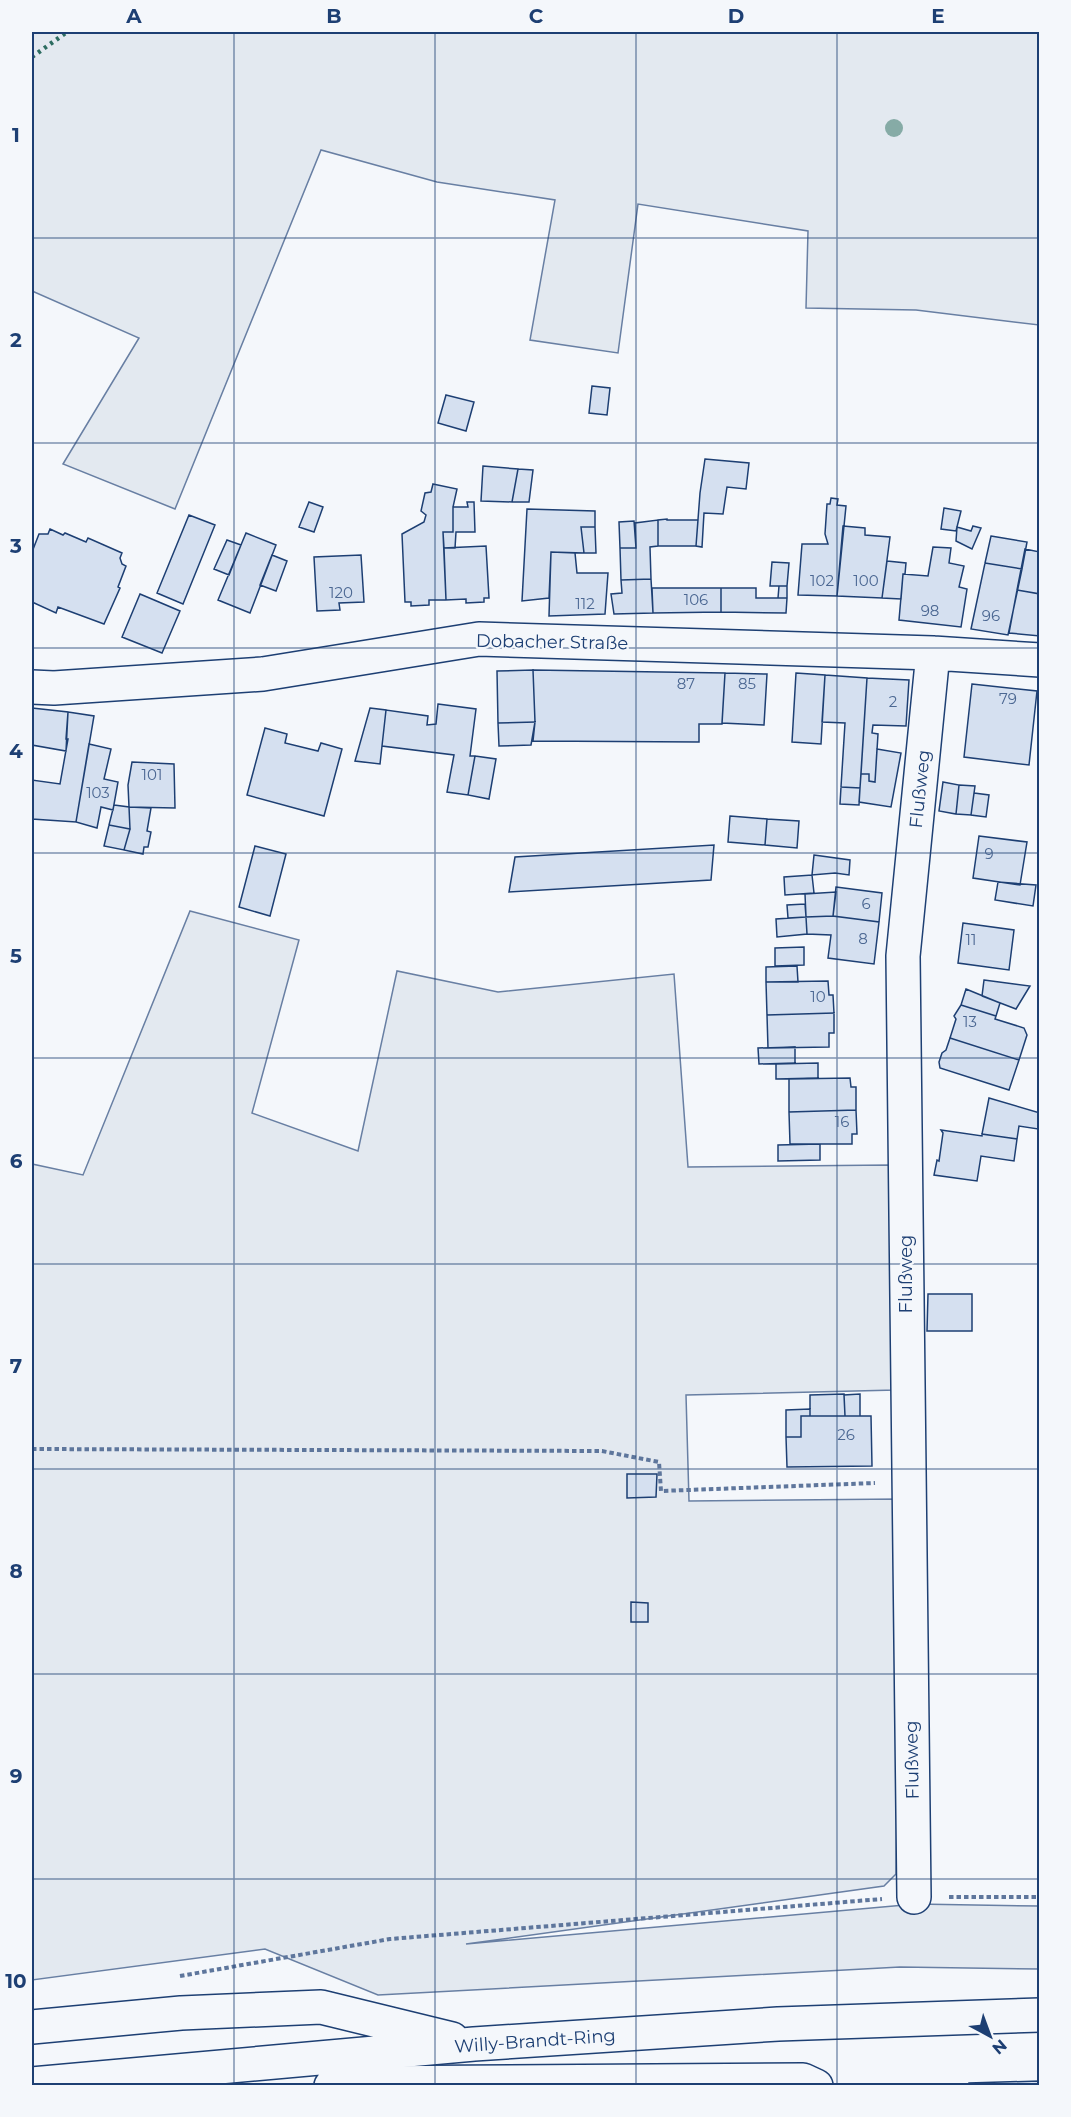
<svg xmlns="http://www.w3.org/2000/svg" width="1071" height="2117" font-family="Montserrat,sans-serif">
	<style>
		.green { fill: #e3e9f0; stroke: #687fa3; stroke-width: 1.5 }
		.building { fill: #d5e0f0; stroke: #1d3f73; stroke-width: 1.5 }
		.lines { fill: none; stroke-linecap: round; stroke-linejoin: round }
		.minor-casing { stroke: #1d3f73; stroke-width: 36 }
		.major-casing { stroke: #1d3f73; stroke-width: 36 }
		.path { stroke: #5e769c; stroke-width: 4; stroke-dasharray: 4.5 3; stroke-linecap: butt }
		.minor { stroke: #f4f7fb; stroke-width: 33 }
		.major { stroke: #f4f7fb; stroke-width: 33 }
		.hedge { stroke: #2c6c60; stroke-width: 4.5; stroke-dasharray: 3 4.5; stroke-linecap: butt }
		.tree { fill: #86aba6 }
		.grid { fill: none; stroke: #1d3f73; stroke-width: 1.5; stroke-opacity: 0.55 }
		.labels { text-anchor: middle; stroke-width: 4.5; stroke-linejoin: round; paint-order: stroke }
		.number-label { font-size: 15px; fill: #4b6792 }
		.street-label { font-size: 18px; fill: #1d3f73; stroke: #f4f7fb }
		.neatline { fill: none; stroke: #1d3f73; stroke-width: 2 }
		.grid-label { font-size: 20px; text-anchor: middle; font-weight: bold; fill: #1d3f73 }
	</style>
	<rect width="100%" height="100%" fill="#f4f7fb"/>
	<path class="green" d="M32 32H1039V325L916 310 806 308 808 231 638 204 618 353 530 340 555 200 437 182 321 150 175 509 63 464 139 338 32 291Z
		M190 911 299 940 252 1113 358 1151 397 971 498 992 674 974 688 1167 890 1165 896 1390 686 1395 689 1501 900 1499 896 1874 884 1886 466 1944 916 1904 1039 1906V1969L900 1967 378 1995 265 1949 32 1980V1164L83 1175Z"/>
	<path class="building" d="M592 386 610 388 607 415 589 413Z
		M446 395 474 402 466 431 438 423Z
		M705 459 749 463 746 489 727 487 723 514 704 513 702 547 696 546 700 493Z
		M483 466 518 469 512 502 481 501Z
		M518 469 533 470 529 502H512Z
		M433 484 457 489 453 507V532H443L446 600H429V605L411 606V602H405L402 534 424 522 426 515 421 511 425 493 431 492Z
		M831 498 838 499 837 505 846 506 837 596 798 595 802 544H828L825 534 827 504H830Z
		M309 502 323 507 314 532 299 527Z
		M467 502H474L475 532H456L455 548H444L443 532H453V507H468Z
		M944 508 961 511 956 531 941 529Z
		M527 509 595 511V527H581L584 553 551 552 549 598 522 601Z
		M189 515 215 525 183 604 157 593Z
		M667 519V520H698L696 546H658V520Z
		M658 520V546L650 547 651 579 621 580 620 548H636L635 523Z
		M634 521 636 548H620L619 522Z
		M843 526 865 528V535L890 537 882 598 837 596Z
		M973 526 981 528 972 549 956 541 957 527 971 531Z
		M581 527H595L596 553H584Z
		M50 529 63 535 65 533 86 542 88 538 122 553 120 558 122 564 126 566 118 587 120 588 104 624 58 607 56 613 32 602V552L39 534H48Z
		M246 533 276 545 250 613 218 600Z
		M991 536 1027 542 1022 569 985 563Z
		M227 540 241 545 229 575 214 569Z
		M486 546 489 598H484V602L466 603V599L446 600 444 548Z
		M933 547 951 548 949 563 964 566 959 587 967 589 961 627 899 620 903 574 928 576Z
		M1025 549 1040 552V594L1017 590Z
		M551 552 575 553 577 573H608L605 614 549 616Z
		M272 555 287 561 276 591 260 585Z
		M361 555 364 602 339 603 340 610 317 611 314 557Z
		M887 561 906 563 905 574H903L901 599 882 598Z
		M772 562 789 563 787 586H770Z
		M985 563 1022 569 1008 635 971 629Z
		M651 579 653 613 614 614 611 594 622 593 621 580Z
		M779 586H787V598H778Z
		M652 588H721V612L653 613Z
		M721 588H756V598H787L786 613 721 612Z
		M1017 590 1040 594V636L1009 633Z
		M140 594 180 611 162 653 122 637Z
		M533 670 725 673 722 724H699V742L533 741 535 722Z
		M533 670 535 722 498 723 497 671Z
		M725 673 767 674 764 725 722 723Z
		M796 673 825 675 821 744 792 742Z
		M825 675 867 678 860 788 841 787 845 723 822 722Z
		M867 678 909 680 906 726 873 725 872 733 878 734 875 782 869 781V774H861Z
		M972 684 1037 691 1029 765 964 757Z
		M438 704 476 709 470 756H475L468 795 447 792 454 755 382 746 386 710 428 716 427 725 436 724Z
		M32 708 68 712 66 751 32 745Z
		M370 708 386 710 380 764 355 761Z
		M68 712 94 716 76 822 32 819V780L60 784 68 739H66Z
		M535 722 531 745 499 746 498 723Z
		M265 728 287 734 285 743 318 751 321 743 342 749 324 816 247 795Z
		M89 744 111 749 104 779 118 782 113 810 101 807 97 828 76 822Z
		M877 749 901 753 891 807 859 802 861 774H869V781L875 782Z
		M475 756 496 759 489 799 468 795Z
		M132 762 174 764 175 808 129 807 128 785Z
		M943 782 959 785 956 814 939 811Z
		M959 785 975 786 971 815 956 814Z
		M841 787 860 788 859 805 840 804Z
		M974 793 989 795 986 817 971 815Z
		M114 805 129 807 130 829 109 825Z
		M129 807 151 808 147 831 151 832 148 847H144L143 854 124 850 130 829Z
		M730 816 767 819 765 845 728 842Z
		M767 819 799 821 797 848 765 845Z
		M109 825 130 829 124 850 104 846Z
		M979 836 1027 842 1020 885 973 878Z
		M714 845 711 880 509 892 515 857Z
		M255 846 286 854 270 916 239 907Z
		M814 855 850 860 849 875 835 873 812 875Z
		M812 875 814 893 785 895 784 877Z
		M998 882 1036 885 1033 906 995 900Z
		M836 887 882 893 879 922 833 916Z
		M836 892 833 916 806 917 805 894Z
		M805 904 806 917 788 918 787 905Z
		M833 916 879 922 874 964 828 958 831 935 807 934 806 917Z
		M806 917 807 934 777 937 776 919Z
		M963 923 1014 930 1009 970 958 963Z
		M804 947V965L775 966V948Z
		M797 966 798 982H766V967Z
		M984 980 1030 986 1016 1009 982 996Z
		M828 981 829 995H833L834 1013 767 1015 766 982Z
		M966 989 1000 1003 996 1016 961 1005Z
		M961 1005 996 1016 995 1019 1024 1028 1027 1035 1019 1060 950 1038 956 1019 954 1016Z
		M834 1013V1033H829V1047L768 1048 767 1015Z
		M950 1038 1019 1060 1009 1090 940 1068 939 1062 942 1053 946 1050Z
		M795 1047V1063L759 1064 758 1048Z
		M818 1063V1078L776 1079V1064Z
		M850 1078 851 1087H856V1110L789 1112V1079Z
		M989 1098 1040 1113 1038 1129 1019 1126 1017 1139 982 1134Z
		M856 1110 857 1134H852V1144H790L789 1112Z
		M941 1130 982 1136V1134L1017 1139 1014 1161 981 1156 977 1181 934 1175 937 1160 939 1161 943 1133Z
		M820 1144V1160L778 1161V1145Z
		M928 1294H972V1331H927Z
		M844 1394 845 1416H810V1395Z
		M860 1394V1416H845L844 1395Z
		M810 1409V1416H801V1437H786V1410Z
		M801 1416H871L872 1466 787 1467 786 1437H801Z
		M627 1474H657L656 1497 627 1498Z
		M631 1602 648 1603V1622H631Z
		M1040 2081V2086H969V2083Z"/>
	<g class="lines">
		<g class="minor-casing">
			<path id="minor" d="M32 687 54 688 263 674 479 639 933 653 1040 660
				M914 1897 903 956 933 653
				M342 2083 803 2080 816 2086"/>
		</g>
		<g class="major-casing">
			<path id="major" d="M32 2027 181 2013 321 2007 452 2039
				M32 2084 474 2044 778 2024 1040 2015
				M331 2086 389 2064"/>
		</g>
		<path class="path" d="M32 1449 602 1451 659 1462 661 1491 875 1483
			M949 1897H1040
			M180 1976 390 1939 882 1899"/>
		<use href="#minor" class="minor"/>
		<use href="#major" class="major"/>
		<path class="hedge" d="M32 57 67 32"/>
	</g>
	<circle class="tree" cx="894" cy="128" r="9"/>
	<path class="grid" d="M234 32V2086M435 32V2086M636 32V2086M837 32V2086M32 238H1040M32 443H1040M32 648H1040M32 853H1040M32 1058H1040M32 1264H1040M32 1469H1040M32 1674H1040M32 1879H1040"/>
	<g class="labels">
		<g class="number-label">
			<text x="822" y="586">102</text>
			<text x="866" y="586">100</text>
			<text x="341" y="598">120</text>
			<text x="696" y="605">106</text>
			<text x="585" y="609">112</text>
			<text x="930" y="616">98</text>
			<text x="991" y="621">96</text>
			<text x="686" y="689">87</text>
			<text x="747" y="689">85</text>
			<text x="1008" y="704">79</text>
			<text x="893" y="707">2</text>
			<text x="152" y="780">101</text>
			<text x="98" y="798">103</text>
			<text x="989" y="859">9</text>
			<text x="866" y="909">6</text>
			<text x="863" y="944">8</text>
			<text x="971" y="945">11</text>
			<text x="818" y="1002">10</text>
			<text x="970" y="1027">13</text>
			<text x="842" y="1127">16</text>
			<text x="846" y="1440">26</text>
		</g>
		<g class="street-label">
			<text transform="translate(552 642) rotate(1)" y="6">Dobacher Straße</text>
			<text transform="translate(920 789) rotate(-84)" y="6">Flußweg</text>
			<text transform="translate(906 1274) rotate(-90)" y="6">Flußweg</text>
			<text transform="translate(912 1760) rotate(-91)" y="6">Flußweg</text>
			<text transform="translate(535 2041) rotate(-4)" y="6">Willy-Brandt-Ring</text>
		</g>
	</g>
	<rect width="1071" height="2117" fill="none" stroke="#f4f7fb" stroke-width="66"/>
	<g transform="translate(990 2036) rotate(139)" stroke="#f4f7fb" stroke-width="4.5" paint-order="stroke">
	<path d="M0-4.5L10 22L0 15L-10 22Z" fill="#1d3f73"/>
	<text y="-9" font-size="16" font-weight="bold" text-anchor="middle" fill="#1d3f73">N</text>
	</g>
	<rect x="33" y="33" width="1005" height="2051" class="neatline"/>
	<g class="grid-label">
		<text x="134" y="23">A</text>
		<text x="334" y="23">B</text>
		<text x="536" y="23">C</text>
		<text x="736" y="23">D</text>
		<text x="938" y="23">E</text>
		<text x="16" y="142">1</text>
		<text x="16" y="347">2</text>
		<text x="16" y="553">3</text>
		<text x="16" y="758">4</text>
		<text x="16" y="963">5</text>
		<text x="16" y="1168">6</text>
		<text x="16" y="1373">7</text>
		<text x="16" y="1578">8</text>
		<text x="16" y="1783">9</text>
		<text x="16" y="1988">10</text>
	</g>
</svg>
